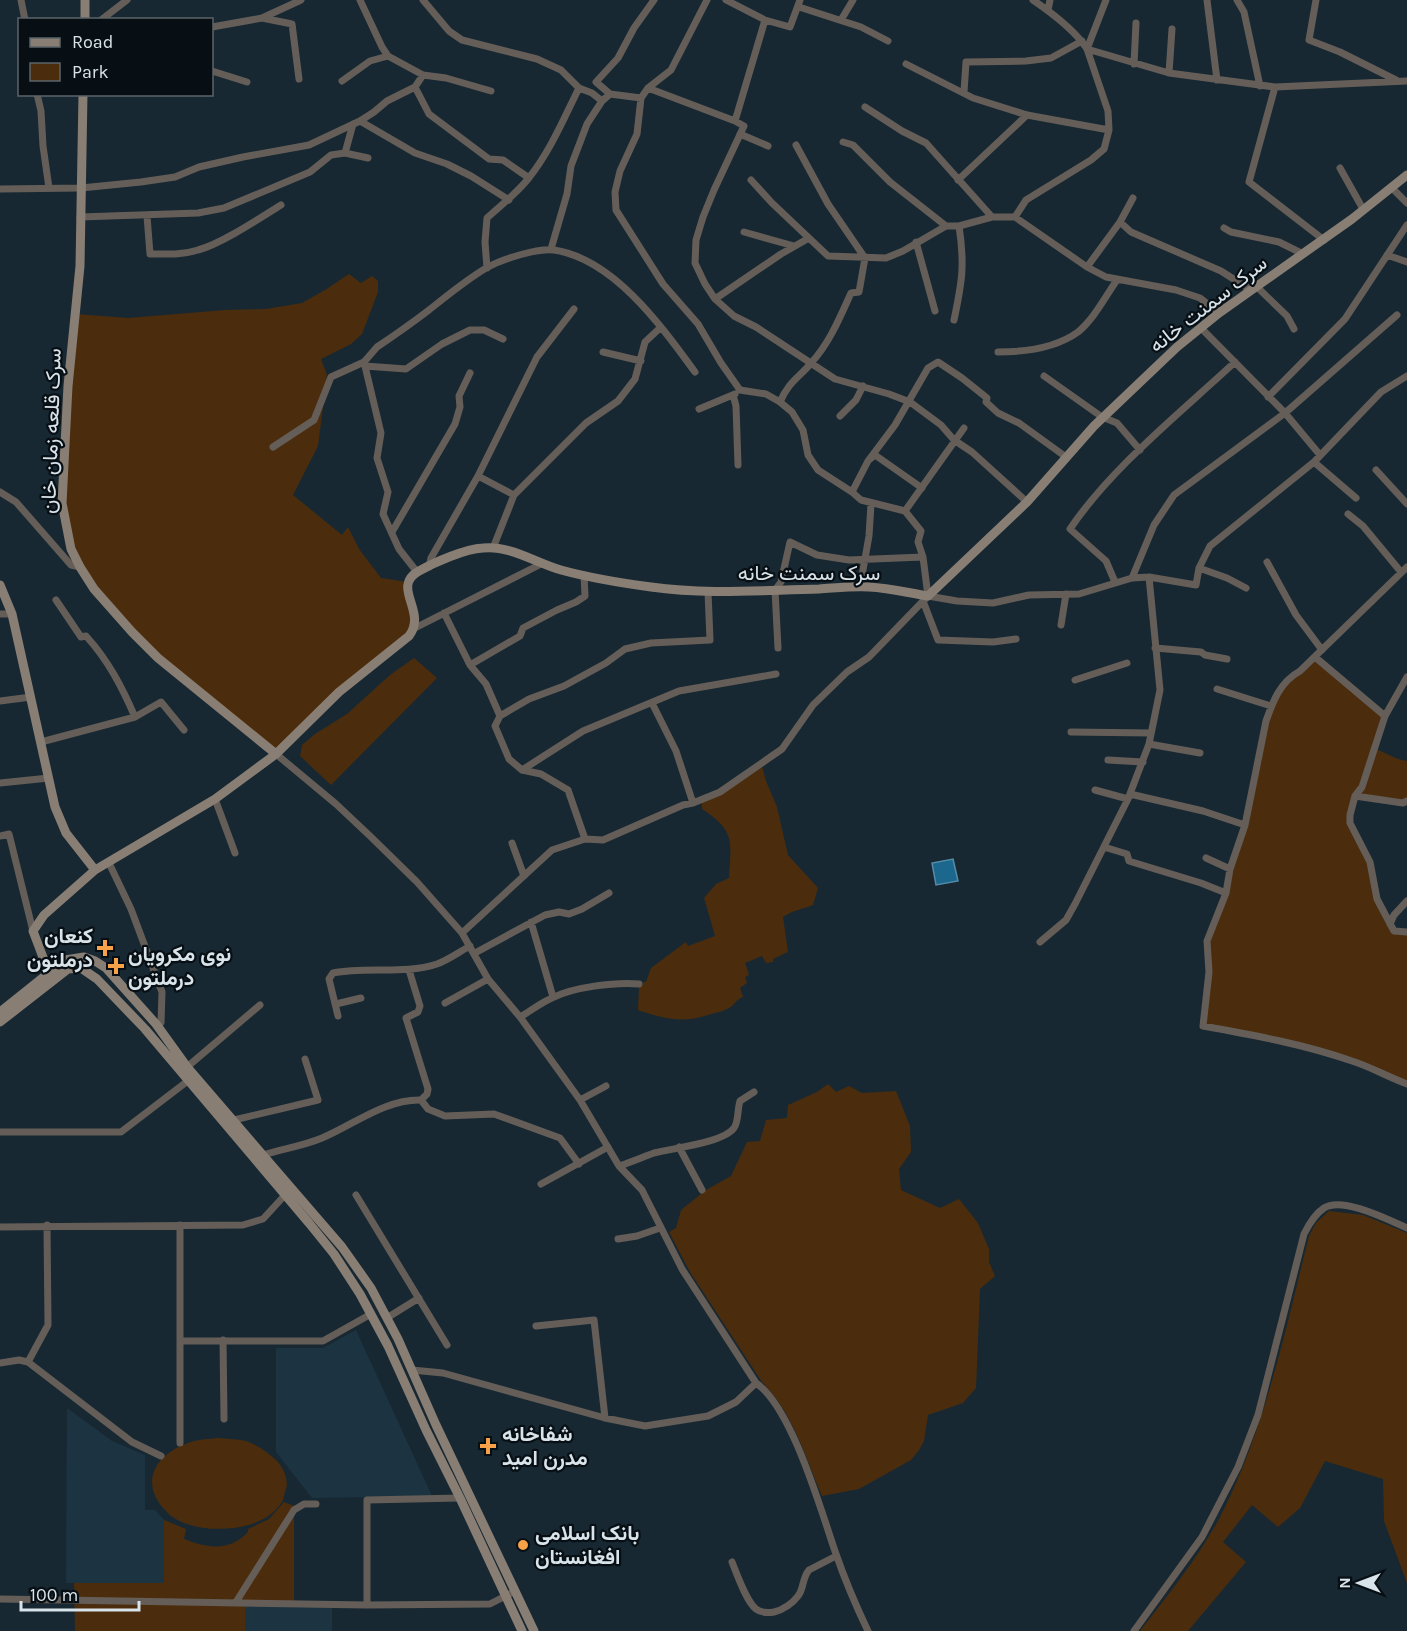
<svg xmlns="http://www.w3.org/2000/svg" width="1407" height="1631" font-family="Karla,Vazirmatn,sans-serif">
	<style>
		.built { fill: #1c3441 }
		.green { fill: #4b2d0d }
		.water { fill: #1b678d; stroke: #548ca9; stroke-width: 1.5 }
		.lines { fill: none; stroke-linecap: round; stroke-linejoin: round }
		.street { stroke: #655e58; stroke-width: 7 }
		.secondary { stroke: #897e74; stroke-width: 9 }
		.poi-dot { fill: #f7a149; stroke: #080f14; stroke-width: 2 }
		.labels { text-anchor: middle; stroke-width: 4.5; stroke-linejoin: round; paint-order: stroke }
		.street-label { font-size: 21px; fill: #d8e3ea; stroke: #080f14 }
		.poi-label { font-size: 21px; font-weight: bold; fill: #d8e3ea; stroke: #080f14; text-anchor: start }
	</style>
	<rect width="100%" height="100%" fill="#172832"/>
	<path class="built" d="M356 1330 432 1496 312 1498 276 1452V1348H323Z
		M67 1408 112 1441 145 1455V1510H155L164 1520V1583H66Z
		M245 1606 332 1607V1631H245Z"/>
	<path class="green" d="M349 274 361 283 372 276 378 281V292L362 334 351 344 321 359 327 375 318 446 293 495 342 535 348 527 359 549 381 578 408 582 415 628 276 754 158 658 80 567 62 503 76 314 128 318 225 310 266 309 302 303 325 290Z
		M1315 657 1385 716 1374 748 1398 759 1407 761V801L1355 797 1350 815 1365 853 1377 898 1394 931 1407 932V1084L1354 1061 1203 1026 1209 972 1206 949 1245 825 1266 721 1284 682Z
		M414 658 437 678 331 785 300 756 302 745 315 734 347 714 390 675Z
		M761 763 766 781 777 807 788 855 818 888 813 905C803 909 791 911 783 917L788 952 773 959V962L766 963 762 956 745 963 749 975 745 977 747 983 740 988 743 997C736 999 735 1005 729 1008 724 1011 717 1013 711 1014 683 1024 665 1019 638 1010L639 986H642L643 982H646L651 968 686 942 688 946 715 936 704 898 716 884 729 878C731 842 736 831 702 809V799Z
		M828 1084 836 1092 849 1086 862 1093 896 1091 910 1126 911 1152 899 1169 901 1190 940 1208 959 1199 978 1223 989 1249V1262L995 1276 980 1289 976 1388 963 1403 928 1415 924 1441 919 1450 911 1460 859 1489 822 1496C805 1456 793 1413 762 1382L690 1272 669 1232 676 1228 681 1210 706 1190 731 1176 747 1142 760 1141 766 1120 787 1118 788 1105 817 1092Z
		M1329 1211 1363 1215 1407 1233V1583L1384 1521 1383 1479 1325 1461 1300 1508 1278 1527 1252 1505 1223 1542 1246 1562 1188 1631H1140C1168 1595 1197 1559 1219 1519 1265 1430 1285 1332 1309 1236L1316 1223Z
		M218 1438C227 1439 237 1439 246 1441 257 1445 268 1452 276 1460 283 1467 289 1479 286 1489 284 1493 284 1499 282 1502 266 1527 230 1531 204 1528 191 1526 176 1522 167 1512 137 1483 156 1453 191 1442 200 1439 210 1439 218 1438Z
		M284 1502 294 1506V1607L245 1606V1631H75L74 1583H164V1520L186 1529 184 1539C207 1548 229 1552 248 1532V1529L269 1519Z"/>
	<path class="water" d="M953 859 958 881 936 885 932 863Z"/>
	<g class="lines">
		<path class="street" d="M21 0 25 20
			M360 0 382 47 388 56 423 75 446 78 491 91
			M423 0 449 31 462 40 537 59 561 70 579 88 592 93 602 101
			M707 0 671 70 648 88 641 98 637 134 620 171 615 192 616 210 663 284 698 324 721 363 740 390 766 394 780 402 792 412 803 430 808 455 818 470 852 492 861 500 905 511 921 531 918 542 923 557 928 596
			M726 0 765 20 790 27 800 0
			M1207 0 1217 80
			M1237 0 1244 12 1260 86
			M1316 0 1309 40 1340 52 1396 80
			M799 7 861 27 888 41
			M1048 10 1050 0
			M262 18 292 24 299 79
			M101 20 127 0
			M765 20 735 121 744 126 714 190 703 217 696 240 695 263 705 284 715 299 734 316 756 327 835 379 889 394 910 402 941 425 954 440 972 452 1027 502
			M841 20 853 0
			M212 27 262 18 301 0
			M1087 49 1169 73 1275 87 1407 81
			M1087 49 1106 0
			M906 64 973 98 1027 115 1109 130
			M1134 64 1136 23
			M212 71 247 82
			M1169 73 1172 29
			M342 81 370 61 388 56
			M415 87 429 114 489 159 503 160 529 178
			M1275 87 1249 182 1324 240
			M648 88 735 121
			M964 92 966 62 1026 61 1051 58 1082 41
			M37 94 41 111 43 146 49 188
			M641 98 610 94 596 82 618 58 634 28 654 0
			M865 107 902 131 926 143 992 217
			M360 121 415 153 447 164 471 176 509 200
			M353 124 345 153 368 158
			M740 134 768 146
			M843 142 853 145 890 182 946 226
			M1340 168 1363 209
			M751 180 772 203 828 256 886 258 903 251 946 226H959L992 217H1015L1087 267 1106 277 1176 290 1200 298 1219 313
			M958 180 1027 115
			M1391 187 1407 203
			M0 189 81 188 141 182 175 177 199 167 243 157 309 145 360 121 374 112 387 101 415 87 423 75
			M147 216 150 254C167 254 182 255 198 250 221 244 260 218 281 205
			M80 217 198 213 224 208 310 172 331 155 345 153
			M1015 217 1026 200 1091 160 1104 149 1109 130 1108 111 1087 49C1075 30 1052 13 1033 0
			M1120 222 1131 232 1221 271 1246 287H1257L1287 316 1294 329
			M1224 228 1231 232 1279 242 1303 254
			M744 232 794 246
			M916 242 935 311
			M551 249 567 194 571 166 587 124 602 101 610 94
			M1387 255 1407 262
			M1087 267 1120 222 1133 198
			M487 268 485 242 487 218C501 205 516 194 528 179 550 152 564 118 579 88
			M715 299 781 254 809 238
			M954 320C962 282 965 265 959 226
			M1201 328 1285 413 1320 455
			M603 352 641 361
			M998 352C1024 352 1056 348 1078 332 1094 319 1105 297 1117 280
			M364 362 381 433 377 458 388 492 383 514 399 549 417 572
			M365 366 406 369 442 344 470 330H484L503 339
			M1044 376 1102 417 1117 423 1140 450
			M733 395 736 406 738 465
			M1268 397 1345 319 1407 225
			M780 402C789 381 799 378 812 362 830 342 840 317 851 293L859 292 865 258 828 204 796 145
			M699 409 735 394
			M840 416 856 400 863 386
			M273 447 314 420 331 377 364 362 377 347C395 335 412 323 429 310 448 295 467 279 488 267 503 259 537 248 554 250 614 259 662 327 695 372
			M870 459 875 455 922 488
			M1314 462 1356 498
			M1376 470 1407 504
			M478 476 514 495 586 423 618 401 635 379 645 342 661 327
			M0 492 16 502 71 565 80 567
			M852 492 868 461 895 425 928 368 938 362 962 378 987 398 986 402 998 413 1019 423 1066 457
			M905 511 964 428
			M1348 514 1363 526 1401 572
			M392 532 455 424 460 407 459 396 470 373
			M493 548 514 495
			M1267 562 1296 615 1322 650
			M429 567 431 558 478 476 537 357 574 309
			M1407 567 1300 671C1280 682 1273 701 1266 721L1245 825 1230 869 1226 893 1207 941 1209 972 1203 1026C1253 1035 1303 1044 1352 1061 1371 1067 1388 1077 1407 1084
			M1199 568 1227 578 1246 588
			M1132 578 1154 525 1174 495 1285 413 1397 315
			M1115 582 1106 561 1070 529C1111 468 1180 413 1235 362
			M860 587 869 536 871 504
			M928 596 957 601 993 603 1029 595 1079 594 1132 578 1149 577 1196 585 1199 568 1210 546 1314 462 1381 392 1407 376
			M56 600 81 637 86 636C108 660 122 687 135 717
			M923 601 938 640 993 642 1016 639
			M444 613 470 665 486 684 500 716 495 726 509 759 522 770 541 774 568 790 585 839
			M0 614H12
			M1061 625 1066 594
			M415 628 543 563
			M778 648 775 590 781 582 790 542 817 555 849 560 923 557
			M1155 648 1201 652 1205 655 1227 659
			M1315 657 1385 716
			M470 665 520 636 523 628 557 610 576 602 585 596 584 575
			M1407 677 1385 716 1362 787 1355 796 1350 815V823L1370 862 1377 899 1394 931 1407 932
			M1075 680 1127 663
			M1217 689 1271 706
			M0 701 31 697
			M652 703 676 751 693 803
			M500 716 529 699 564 686 606 663 625 649 651 643 710 640 708 592
			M1071 732 1151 733
			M41 742 135 717 161 702 184 730
			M1149 744 1200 753
			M276 754 336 804 370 836 417 882 462 933 488 979 520 1017 580 1100 619 1166 642 1190 682 1269 756 1383C792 1407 821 1511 836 1554 845 1580 856 1606 868 1631
			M1108 760 1143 762
			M522 770 583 731 679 691 776 674
			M0 783 49 778
			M1095 790 1128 799
			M1130 794 1203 811 1245 825
			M1355 796 1403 803 1407 801
			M215 799 235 853
			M0 836 9 834 33 931
			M512 843 524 876
			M1104 847 1127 854 1129 861 1132 862 1201 883 1226 893
			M1206 858 1230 869
			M109 863 131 909 162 992 161 1023 156 1024
			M531 922 553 997
			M1390 924 1394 915 1407 901
			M462 933 552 850 585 839 603 840 683 805 693 803 720 792 782 749 813 705 847 672 869 657 928 596
			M1040 942 1066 920 1075 904 1128 799 1149 744 1160 690 1149 577
			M475 953 545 915 559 912 569 914 582 909 609 893
			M409 970 420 1006 418 1012 406 1018 428 1089 427 1094 421 1100
			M445 1003 488 979
			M336 1004 361 998
			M338 1016 329 979 333 973C367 966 404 975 437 964 448 960 459 952 470 946
			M520 1017C531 1011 540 1003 552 998 573 987 615 982 639 984
			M187 1067 260 1005
			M580 1100 606 1086
			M234 1120 318 1100 305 1059
			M0 1132H121L189 1080
			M679 1147 702 1190
			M260 1158 263 1155C282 1149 303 1146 322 1138 353 1125 385 1099 421 1100L428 1109 445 1116 494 1114 560 1138 579 1164
			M619 1166C631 1162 643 1157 654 1153 673 1148 723 1143 734 1128 739 1121 737 1110 740 1101L754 1092
			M541 1184 608 1147
			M356 1195 447 1345
			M0 1227 243 1225 263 1219 285 1195
			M618 1239 637 1236 660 1228
			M384 1314 390 1316 419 1298
			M536 1326 594 1320 605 1418
			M223 1340 224 1419
			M180 1341H323L371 1314
			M28 1362 48 1325 47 1225
			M0 1363 19 1360 28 1362 132 1442 161 1456
			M412 1370 443 1373 605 1418 645 1426 708 1416 736 1402 756 1383
			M180 1443V1225
			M732 1562C737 1574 746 1601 756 1609 761 1613 768 1613 774 1612 783 1610 793 1603 798 1596 804 1589 802 1578 809 1570L836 1556
			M0 1599 367 1605 490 1604 515 1591
			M236 1602 294 1510 304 1504H316
			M367 1605V1500L460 1498
			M1134 1631 1202 1537 1238 1467 1258 1415 1304 1234C1309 1224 1315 1214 1324 1208 1342 1196 1389 1220 1407 1228"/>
		<path class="secondary" d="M85 0V20
			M83 94 80 266 68 386 62 503 71 549 80 567 94 589 132 632 158 658 276 754
			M0 585 12 614 55 807 66 833 95 870
			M52 981 33 931 44 915 95 870 215 799 276 754 339 692 409 636C428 611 390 587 419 571 435 562 465 549 483 548 510 545 536 563 561 570 590 578 621 583 651 587 707 595 763 590 819 589 836 588 853 586 869 587 889 588 909 593 928 596L1027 502 1094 426 1177 347 1219 313 1352 219 1407 175
			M0 1012 65 960 84 957 95 961 106 968 156 1024 187 1067 342 1247 371 1288 398 1339 436 1425 534 1631
			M0 1022 68 969 81 968 97 979 145 1029 309 1223 334 1254 360 1294 388 1346 426 1430 460 1498 522 1631"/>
	</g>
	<g class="poi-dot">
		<path d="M102 939h6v6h6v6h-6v6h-6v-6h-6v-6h6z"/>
		<path d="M113 957h6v6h6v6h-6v6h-6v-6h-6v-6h6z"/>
		<path d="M485 1437h6v6h6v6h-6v6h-6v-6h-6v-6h6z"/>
		<circle cx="523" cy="1545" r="6"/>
	</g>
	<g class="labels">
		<g class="street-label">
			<text transform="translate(1208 304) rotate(-38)" y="7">سرک سمنت خانه</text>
			<text transform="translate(51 431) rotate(-88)" y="7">سرک قلعه زمان خان</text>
			<text x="809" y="580">سرک سمنت خانه</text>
		</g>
		<g class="poi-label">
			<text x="93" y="943" text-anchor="end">کنعان<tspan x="93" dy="24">درملتون</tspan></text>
			<text x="128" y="961">نوی مکرویان<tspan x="128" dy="24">درملتون</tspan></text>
			<text x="502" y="1441">شفاخانه<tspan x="502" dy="24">مدرن امید</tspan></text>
			<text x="535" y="1540">بانک اسلامی<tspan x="535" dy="24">افغانستان</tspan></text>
		</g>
	</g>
	<rect x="18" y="18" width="195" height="78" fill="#080f14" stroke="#5b646a" stroke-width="1.5"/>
	<rect x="30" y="38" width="30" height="9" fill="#897e74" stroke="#5b646a" stroke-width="1.5"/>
	<text x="72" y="48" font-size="18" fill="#d8e3ea">Road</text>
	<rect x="30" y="63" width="30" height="18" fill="#4b2d0d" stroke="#5b646a" stroke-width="1.5"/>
	<text x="72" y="78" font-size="18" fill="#d8e3ea">Park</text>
	<g transform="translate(1359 1583) rotate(270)" stroke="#080f14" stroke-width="4.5" paint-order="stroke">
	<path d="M0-4.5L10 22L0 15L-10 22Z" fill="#d8e3ea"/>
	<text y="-9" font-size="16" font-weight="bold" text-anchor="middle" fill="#d8e3ea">N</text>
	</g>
	<path d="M21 1601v9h118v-9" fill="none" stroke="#d8e3ea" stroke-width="3"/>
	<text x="30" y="1601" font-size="18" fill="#d8e3ea" stroke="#080f14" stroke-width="4.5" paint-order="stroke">100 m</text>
</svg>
